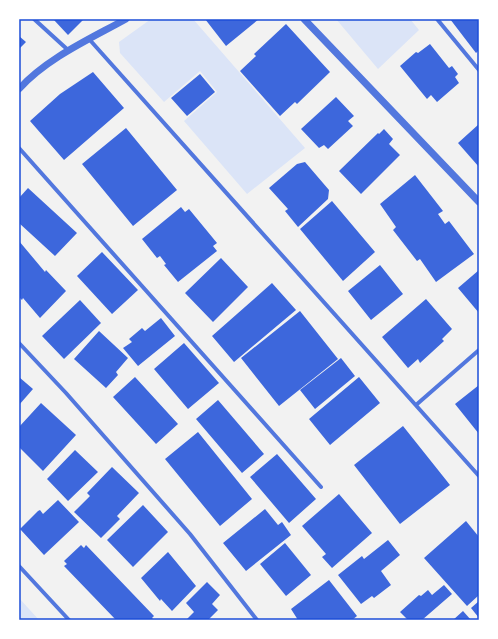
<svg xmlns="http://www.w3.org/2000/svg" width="498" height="639" font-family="Arial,sans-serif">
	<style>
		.green { fill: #dbe4f7 }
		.building { fill: #3d67dc }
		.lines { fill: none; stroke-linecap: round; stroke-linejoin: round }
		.minor { stroke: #5277de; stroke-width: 4 }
		.tertiary { stroke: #5277de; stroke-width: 7 }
		.neatline { fill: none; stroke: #1d4ed8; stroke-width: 1.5 }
	</style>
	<rect width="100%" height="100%" fill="#f2f2f2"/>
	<path class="green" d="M151 19H193L305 148 247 194 184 121 217 92 200 71 164 102 120 53 119 42Z
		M336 19H410L419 30 378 69Z
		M19 598 39 620H19Z"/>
	<path class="building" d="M53 19H84L68 35Z
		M205 19H259L226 46Z
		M450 19H479V50L476 53Z
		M286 24 330 72 297 104 295 102 280 116 240 71 256 56 254 54Z
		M19 36 26 42 19 49Z
		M430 44 449 68 452 66 458 74 455 77 459 83 437 102 431 95 427 99 400 66 416 52 418 53Z
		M93 72 124 108 64 160 30 121 60 94Z
		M200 74 215 92 187 116 171 98Z
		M336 97 354 116 348 121 353 126 328 149 324 145 319 148 301 129Z
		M479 124V167L458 143Z
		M126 128 177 190 133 226 82 164Z
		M384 129 393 139 389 144 400 155 361 194 339 171 378 133 379 134Z
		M305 162 329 190 328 199 298 227 285 211 288 209 269 188 297 164Z
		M415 175 443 211 438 214 445 224 449 221 474 254 436 282 420 259 417 261 393 230 396 227 380 204Z
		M28 188 77 233 55 256 19 223V198Z
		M332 201 375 252 343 281 300 229Z
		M181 207 185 212 189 209 217 243 213 246 217 251 178 282 164 265 166 264 160 256 157 258 142 239Z
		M19 241 45 272 46 270 66 291 40 318 23 298 22 300 19 297Z
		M102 252 138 290 112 314 77 276Z
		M221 258 248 287 213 322 185 293Z
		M380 265 403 294 371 320 348 291Z
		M479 270V313L458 288Z
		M272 283 296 310 234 362 212 336Z
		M426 299 452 329 442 339 444 341 420 363 418 359 408 368 382 337Z
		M80 300 101 323 64 359 42 336Z
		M300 311 338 359 279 406 241 358Z
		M161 318 175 336 138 366 123 348 132 342 129 339 142 328 145 331Z
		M99 331 128 358 116 372 118 375 106 388 74 359Z
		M184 343 219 383 188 409 154 369Z
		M341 358 355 376 315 409 300 390Z
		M19 377 33 389 19 405Z
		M135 377 178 424 156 444 113 397Z
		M359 377 380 403 330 445 309 419Z
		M479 385V434L455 404Z
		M218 400 264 454 242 473 196 419Z
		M41 403 76 435 43 471 19 447V427Z
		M403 426 450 485 400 524 354 465Z
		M198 432 252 499 220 526 165 459Z
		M75 450 98 472 68 501 47 479Z
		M277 454 316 499 289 523 250 477Z
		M112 467 139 493 117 516 120 519 101 538 74 512 90 496 87 493Z
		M339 494 372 533 332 568 322 557 326 554 302 526Z
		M58 500 79 522 44 555 20 529 38 511 40 510 43 514Z
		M143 505 168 532 133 567 107 540Z
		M265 509 278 525 282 522 291 535 246 571 223 543Z
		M466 521 479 537V595L467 606 424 558Z
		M388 540 400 555 381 571 391 585 374 598 372 596 361 604 338 575 362 556 364 559Z
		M285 543 311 575 286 596 260 564Z
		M81 545 84 548 86 545 154 616 152 618 154 620H116L64 566 67 564 64 561Z
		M168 552 196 586 172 611 161 599 160 601 141 578Z
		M329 580 357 616 352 620H298L291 609Z
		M207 582 220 595 212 604 218 610 208 620H186L194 612 186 603Z
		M444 585 452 594 422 620H408L400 612 419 595 421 596 428 590 432 595Z
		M479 601V618L471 608Z
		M463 611 471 620H453Z"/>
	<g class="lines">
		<path class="minor" d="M34 19 68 50
			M437 19 479 70
			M89 39 479 476
			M19 148 321 487
			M19 343 66 393 190 534 257 620
			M416 405 479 350
			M19 566 69 620"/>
		<path class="tertiary" d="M304 19 479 202
			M19 89C47 58 90 39 126 19"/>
	</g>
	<rect width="498" height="639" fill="none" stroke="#ffffff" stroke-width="40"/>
	<rect x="20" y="20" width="458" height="599" class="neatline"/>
</svg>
